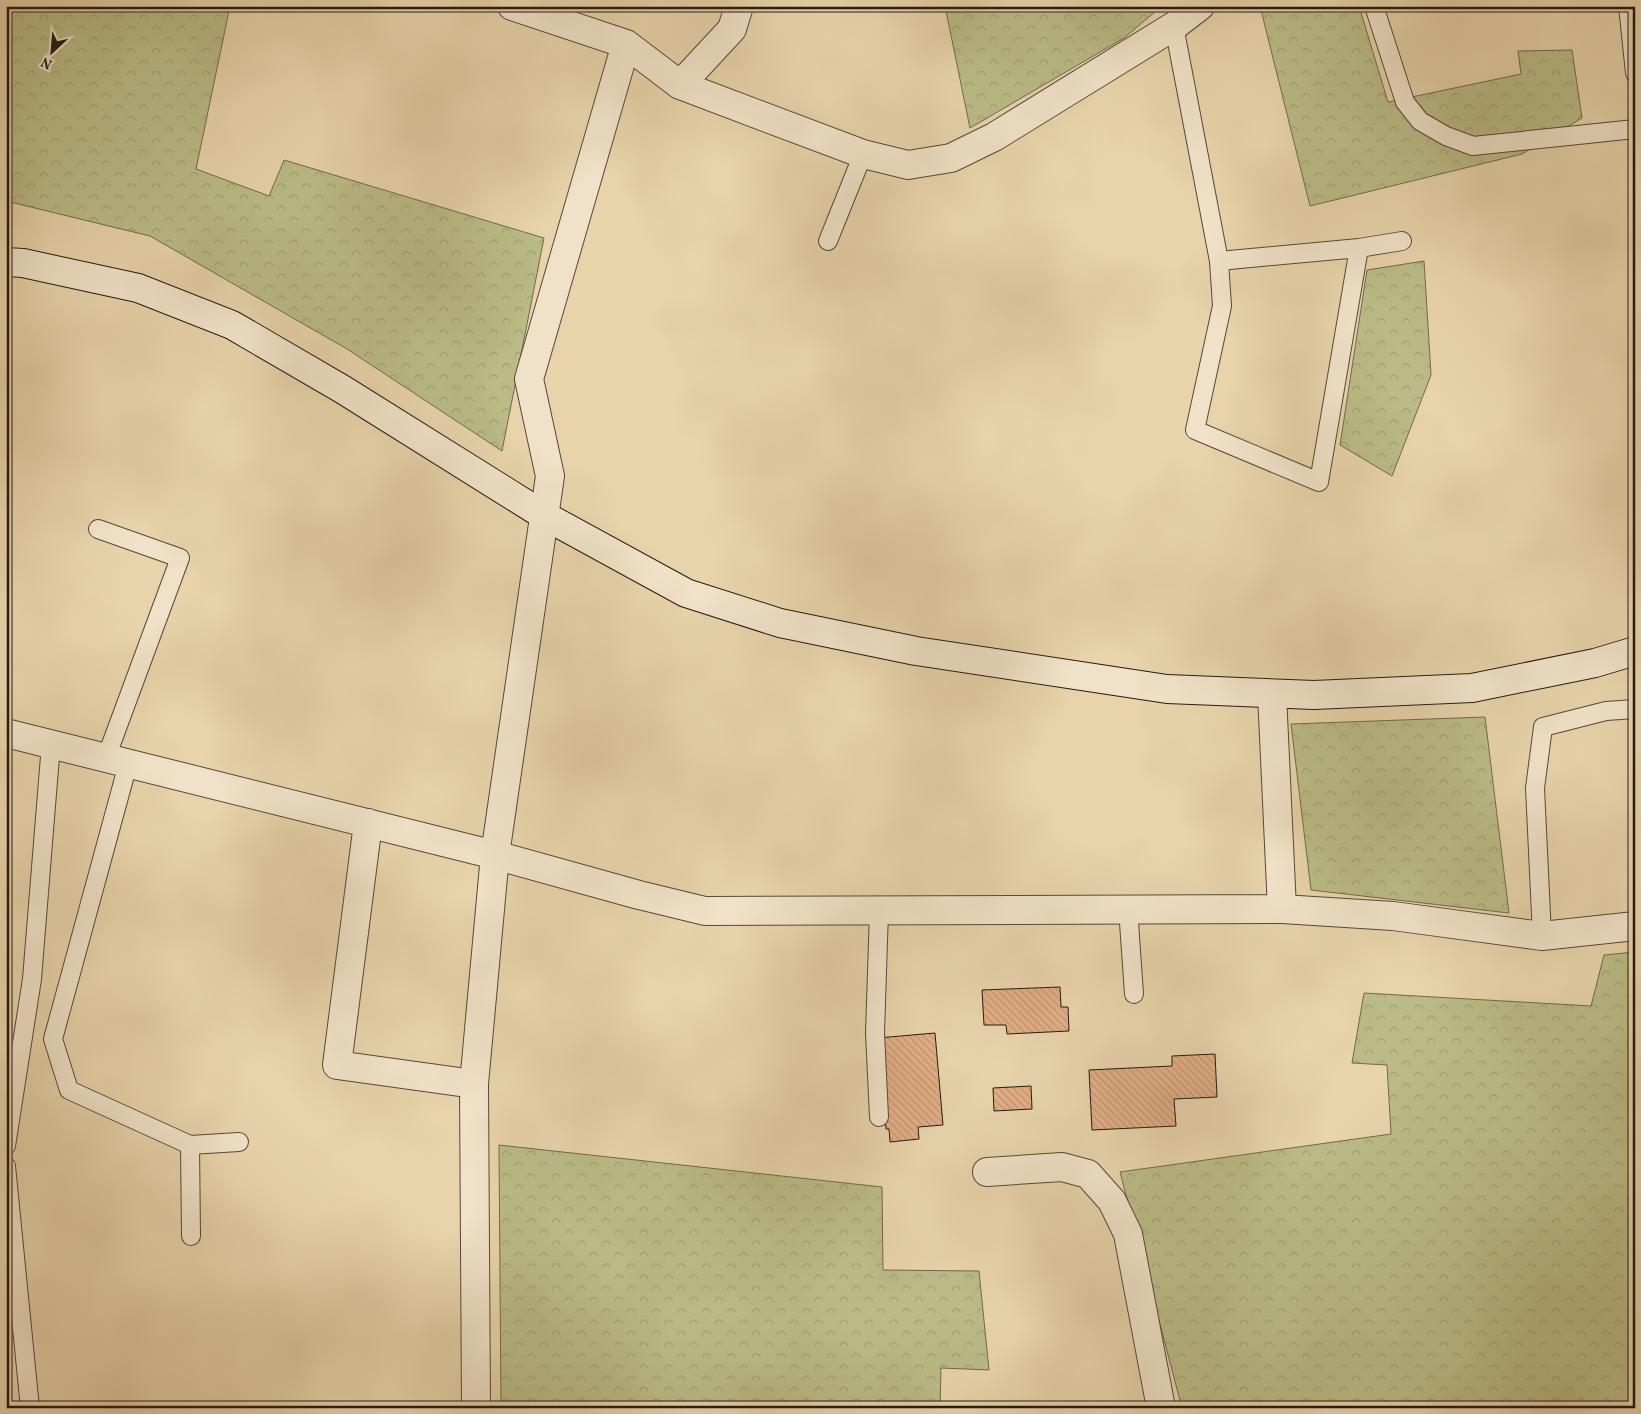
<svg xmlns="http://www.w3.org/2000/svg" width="1641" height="1414" font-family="Vollkorn,serif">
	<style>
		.forest { fill: url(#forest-crowns); stroke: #706a4e }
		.building { fill: url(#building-back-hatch); stroke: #261a15 }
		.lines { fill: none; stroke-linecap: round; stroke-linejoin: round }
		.lane-casing { stroke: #56483a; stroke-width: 20 }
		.street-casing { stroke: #56483a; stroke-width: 30 }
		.secondary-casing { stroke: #261a15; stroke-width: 30 }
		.lane { stroke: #f0e2c8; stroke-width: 18 }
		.street { stroke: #f0e2c8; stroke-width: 28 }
		.secondary { stroke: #f0e2c8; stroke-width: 28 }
	</style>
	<defs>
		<pattern id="forest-crowns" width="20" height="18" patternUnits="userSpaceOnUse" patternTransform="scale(1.25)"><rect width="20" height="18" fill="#babb86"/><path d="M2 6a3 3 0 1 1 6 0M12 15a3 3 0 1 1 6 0" fill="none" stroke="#a0a073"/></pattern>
		<pattern id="building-back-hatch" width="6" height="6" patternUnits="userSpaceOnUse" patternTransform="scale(1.25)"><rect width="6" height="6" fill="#e2ae86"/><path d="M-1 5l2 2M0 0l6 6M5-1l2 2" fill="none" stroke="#c29573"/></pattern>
	</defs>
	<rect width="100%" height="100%" fill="#e8d3aa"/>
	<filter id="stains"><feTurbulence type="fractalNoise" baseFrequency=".004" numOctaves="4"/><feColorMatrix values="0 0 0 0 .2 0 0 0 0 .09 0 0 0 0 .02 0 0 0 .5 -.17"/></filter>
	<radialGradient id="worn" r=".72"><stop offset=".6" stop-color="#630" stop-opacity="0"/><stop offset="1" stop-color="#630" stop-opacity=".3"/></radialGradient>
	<path class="forest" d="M6 6H230L196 169 269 196 284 160 544 238 502 451 347 349 150 236 6 201Z
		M945 6H1162L1124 38 970 128Z
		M1260 6H1359L1388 102 1521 74 1518 51 1572 50 1582 118 1522 154 1310 206Z
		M1424 261 1431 375 1392 476 1340 445 1367 270Z
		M1485 717 1509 913 1311 890 1291 724Z
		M1635 952V1408H1373L1370 1403 1313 1408H1182L1120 1172 1391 1134 1387 1065 1352 1063 1364 993 1591 1006 1604 955Z
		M499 1145 882 1187 883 1270 979 1271 989 1370 941 1368 940 1408H501Z"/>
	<path class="building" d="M1060 987 1061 1007H1068L1069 1031 1007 1034 1006 1025H984L982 990Z
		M935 1033 943 1125 918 1127 919 1139 890 1142 889 1129H886L878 1038Z
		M1215 1054 1217 1097 1174 1099 1176 1126 1092 1130 1089 1070 1172 1066V1056Z
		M1031 1086 1032 1109 994 1111 993 1088Z"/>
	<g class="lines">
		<g class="lane-casing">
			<path id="lane" d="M1374 6 1405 102 1420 121 1446 136 1473 146 1635 129
				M1628 6 1635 73
				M1174 26 1219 261 1222 306 1195 430 1319 482 1359 248
				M828 241 863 154
				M1219 261 1359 248 1402 241
				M98 529 180 558 106 758
				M128 764 53 1039 69 1090 190 1145 239 1142
				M1128 908 1134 994
				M1542 936 1535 788 1543 727 1606 711 1635 709
				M879 1117 875 1033 879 911
				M190 1145 191 1236
				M6 1146 32 979 51 744
				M6 1166 30 1408"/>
		</g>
		<g class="street-casing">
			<path id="street" d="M512 6 626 44 680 85 863 154 908 165 951 158 994 137 1174 26 1200 6
				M680 85 732 29 739 6
				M1272 694 1282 909
				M6 733 495 855 639 895 705 911 1282 909 1393 916 1542 936 1635 926
				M368 823 337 1065 474 1084
				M987 1172 1062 1167 1088 1174 1112 1201 1128 1234 1161 1408
				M476 1408 474 1084 495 855 550 476 529 379 626 44"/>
		</g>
		<g class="secondary-casing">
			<path id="secondary" d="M6 262 23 263 138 288 232 325 342 389 545 516 686 593 780 623 916 651 1167 689 1314 695 1472 688 1595 663 1635 651"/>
		</g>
		<use href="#lane" class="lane"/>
		<use href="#street" class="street"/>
		<use href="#secondary" class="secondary"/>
	</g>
	<rect width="1641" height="1414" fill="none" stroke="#e8d3aa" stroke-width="25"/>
	<rect x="8" y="8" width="1626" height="1399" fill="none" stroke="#261a15" stroke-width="2.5"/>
	<rect x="12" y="12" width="1616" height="1389" fill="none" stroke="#261a15"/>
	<g transform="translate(52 52) rotate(206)" stroke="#f0e2c8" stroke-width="4" paint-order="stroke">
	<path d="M0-4L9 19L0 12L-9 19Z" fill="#261a15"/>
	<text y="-8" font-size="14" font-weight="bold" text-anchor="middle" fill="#261a15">N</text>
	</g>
	<rect width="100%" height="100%" filter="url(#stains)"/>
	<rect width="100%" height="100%" fill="url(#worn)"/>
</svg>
